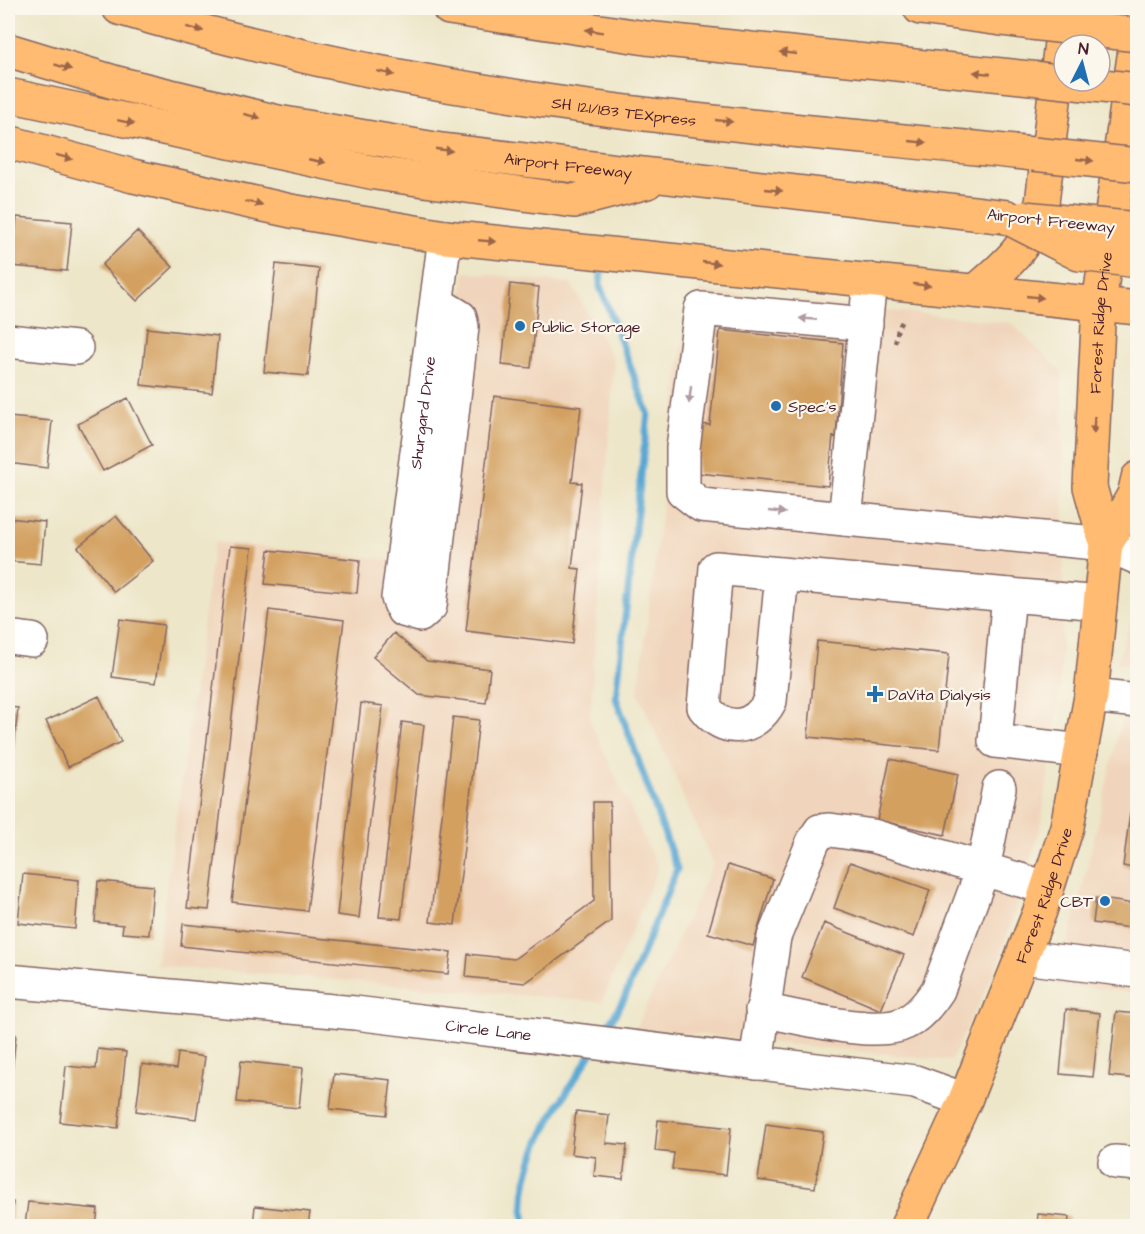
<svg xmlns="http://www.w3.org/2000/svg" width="1145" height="1234" font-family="'Architects Daughter',sans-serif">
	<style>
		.built { fill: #f0d5bc }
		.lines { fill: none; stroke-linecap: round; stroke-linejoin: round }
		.stream { stroke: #5aa7d3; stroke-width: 7 }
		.building { fill: #d3a061 }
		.minor-casing { stroke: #836562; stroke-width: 36 }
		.major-casing { stroke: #836562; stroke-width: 36 }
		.highway-casing { stroke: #836562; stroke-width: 36 }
		.path { stroke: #836562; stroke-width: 4; stroke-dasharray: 4.5 4.5; stroke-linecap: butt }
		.minor { stroke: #fff; stroke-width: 33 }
		.major { stroke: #ffbb71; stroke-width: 33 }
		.highway { stroke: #ffbb71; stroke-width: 33 }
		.highway-bridge-casing { stroke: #836562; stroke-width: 36; stroke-linecap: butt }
		.highway-bridge { stroke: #ffbb71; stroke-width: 33 }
		.oneway { fill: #9b654a }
		.oneway2 { fill: #ae9aa0 }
		.poi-dot { fill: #1f6fb2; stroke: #fbf7ec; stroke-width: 2 }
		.labels { text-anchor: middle; stroke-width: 4.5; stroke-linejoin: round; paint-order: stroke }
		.street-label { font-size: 16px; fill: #4a1f2b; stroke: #fbf7ec }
		.poi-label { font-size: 16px; fill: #4a1f2b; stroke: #fbf7ec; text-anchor: start }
	</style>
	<rect width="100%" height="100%" fill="#fbf7ec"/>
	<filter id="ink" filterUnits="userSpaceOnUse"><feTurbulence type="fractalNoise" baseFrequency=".0167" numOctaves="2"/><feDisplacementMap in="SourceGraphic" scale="12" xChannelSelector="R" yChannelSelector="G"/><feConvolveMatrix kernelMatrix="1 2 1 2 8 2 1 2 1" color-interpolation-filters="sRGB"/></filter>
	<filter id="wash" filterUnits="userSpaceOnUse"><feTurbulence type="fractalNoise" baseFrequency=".008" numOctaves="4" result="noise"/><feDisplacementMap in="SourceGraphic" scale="24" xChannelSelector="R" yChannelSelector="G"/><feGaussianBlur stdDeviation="1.35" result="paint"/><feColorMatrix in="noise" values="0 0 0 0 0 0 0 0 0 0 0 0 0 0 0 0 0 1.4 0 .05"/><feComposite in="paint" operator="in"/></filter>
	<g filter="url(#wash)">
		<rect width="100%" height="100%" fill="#ede6c9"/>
		<path class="built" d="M465 272 571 284 614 361 590 721 658 868 602 1002 156 965 214 542 421 563Z
			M699 291 1011 323 1062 372 1064 555 1060 686 1041 826 999 962 951 1061 636 1028 713 864 638 692 688 306Z
			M1137 602V666L1117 664Z
			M1121 722 1137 724V993L1055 985 1079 903Z"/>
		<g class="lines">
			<path class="stream" d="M601 272 600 286 648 413 616 698 677 869 624 999 603 1034
				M525 1226C515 1161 560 1104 592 1052"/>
		</g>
		<g id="blocks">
			<path class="building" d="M17 217 72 222 67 271 11 266Z
				M137 231 173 267 137 301 102 265Z
				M276 264 319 269 308 376 264 372Z
				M510 284 539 287 531 368 502 365Z
				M147 328 218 336 212 393 141 385Z
				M720 330 843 343 836 437 833 436 828 486 697 473V424L710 425Z
				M494 396 581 407 572 482 582 483 572 568 580 569 572 644 466 631Z
				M128 398 152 445 103 471 78 424Z
				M8 417 52 421 47 468 8 463Z
				M116 516 153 561 114 592 78 547Z
				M8 518 45 522 41 564 8 561Z
				M230 546 252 548 209 910 187 908Z
				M269 550 360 560 357 593 265 584Z
				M269 610 344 620 307 911 232 902Z
				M120 619 164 625 156 683 112 677Z
				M394 633 427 661 490 669 486 703 419 695 373 657Z
				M817 641 949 654 939 750 808 737Z
				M99 696 121 742 68 767 46 721Z
				M361 703 383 706 359 918 337 915Z
				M8 707 18 708 13 757H8Z
				M453 717 479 720 455 925 430 922Z
				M402 722 424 725 401 919 379 917Z
				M890 759 958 774 945 835 877 820Z
				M593 802H610L611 921 525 983 466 977 468 954 514 959 594 901Z
				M1130 813 1138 814V869L1123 866Z
				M850 862 930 890 914 937 834 908Z
				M728 865 773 879 753 946 708 933Z
				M23 874 79 880 75 929 18 923Z
				M98 881 153 886 149 935 122 933 123 925 95 922Z
				M1136 887 1138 929 1093 923 1096 898 1134 904Z
				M824 923 904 955 881 1010 802 977Z
				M183 924 451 952 448 974 181 946Z
				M1066 1009 1100 1013 1093 1077 1060 1074Z
				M1116 1012 1138 1014V1079L1109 1076Z
				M8 1035H16L12 1070H8Z
				M98 1049 126 1052 118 1128 60 1122 66 1066 96 1069Z
				M178 1053 205 1057 196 1119 136 1111 142 1064 176 1069Z
				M241 1061 303 1068 299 1108 237 1102Z
				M334 1074 391 1080 387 1115 330 1109Z
				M576 1111 609 1115 606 1143 627 1145 623 1179 594 1176 596 1157 571 1154Z
				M658 1120 731 1128 726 1175 672 1169 674 1153 655 1151Z
				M766 1124 823 1132 815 1188 758 1180Z
				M8 1202H13L11 1226H8Z
				M28 1202 98 1209 96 1226H25Z
				M255 1206 310 1212 308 1226H253Z
				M1038 1214 1069 1217 1068 1226H1037Z
				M174 1220 195 1222V1226H174Z"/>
		</g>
	</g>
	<g filter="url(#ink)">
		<use href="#blocks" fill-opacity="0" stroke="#836562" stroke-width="1.5"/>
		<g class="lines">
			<g class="minor-casing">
				<g id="minor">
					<path d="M870 280 845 519 1106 544 1138 558"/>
					<path id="s1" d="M437 303 460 317 462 327 430 606 420 615 403 610 398 598 445 237"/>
					<path d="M8 341 76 348"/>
					<path d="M845 519 701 505 683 491V448L701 309 866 324"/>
					<path d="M782 574 770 701C754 731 724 734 704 707L716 568 1009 595"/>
					<path d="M8 637 32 640"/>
					<path d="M1091 696 1138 701"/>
					<path d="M1081 751 995 741 1009 595 1100 603"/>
					<path d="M1022 957 1138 971"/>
					<path id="s2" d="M8 981 355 1013 915 1082 965 1100"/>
					<path d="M762 1010C794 1016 877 1038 905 1023 919 1017 930 1002 938 990L983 869 999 788"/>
					<path d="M756 1063 774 937 813 842 820 831 830 830 873 836 1047 888"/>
					<path d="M1115 1162 1138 1164"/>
				</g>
			</g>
			<g class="major-casing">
				<g id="major">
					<path d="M8 142 133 176 291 211 445 237 1138 308"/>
					<path d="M976 291C1011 261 1027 248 1042 203L1065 8"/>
					<path d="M1106 544 1134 495 1138 478"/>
					<path id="s3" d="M907 1226 965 1100 1040 911 1067 827 1091 696 1106 544 1090 487 1099 304 1138 28"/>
				</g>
			</g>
			<g class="highway-casing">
				<g id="highway">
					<path id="s4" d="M119 8C254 48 393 78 533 99 698 124 866 136 1033 154"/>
					<path d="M449 8 646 38 1040 79"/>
					<path d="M920 8 1031 23"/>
					<path id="s5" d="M8 50 117 83 278 122 441 150 1007 217"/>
					<path d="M8 95 375 173 574 201 647 182"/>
				</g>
			</g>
			<path class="path" d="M895 343 898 328 904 318"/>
			<use href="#minor" class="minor"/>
			<use href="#major" class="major"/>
			<use href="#highway" class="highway"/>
			<g class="highway-bridge-casing">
				<path id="highway-bridge" d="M1031 23 1138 35
					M1040 79 1138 90
					M1033 154 1138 165
					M1007 217 1079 254 1138 261
					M1024 218 1138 229"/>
			</g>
			<use href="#highway-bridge" class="highway-bridge"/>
		</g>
		<defs><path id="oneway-solid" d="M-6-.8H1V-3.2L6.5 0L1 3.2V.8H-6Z" transform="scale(1.5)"/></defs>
		<g class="oneway">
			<use href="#oneway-solid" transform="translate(195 29) rotate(14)"/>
			<use href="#oneway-solid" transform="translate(594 31) rotate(-171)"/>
			<use href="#oneway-solid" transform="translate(788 53) rotate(-174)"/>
			<use href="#oneway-solid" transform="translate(63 67) rotate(17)"/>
			<use href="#oneway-solid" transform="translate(386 73) rotate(12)"/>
			<use href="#oneway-solid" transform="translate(982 73) rotate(-174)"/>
			<use href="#oneway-solid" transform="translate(252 116) rotate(14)"/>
			<use href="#oneway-solid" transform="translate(724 121) rotate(6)"/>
			<use href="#oneway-solid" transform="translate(126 122) rotate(12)"/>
			<use href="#oneway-solid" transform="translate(918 142) rotate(6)"/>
			<use href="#oneway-solid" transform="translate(444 150) rotate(8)"/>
			<use href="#oneway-solid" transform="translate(64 157) rotate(15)"/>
			<use href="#oneway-solid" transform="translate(1085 160) rotate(6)"/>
			<use href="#oneway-solid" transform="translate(317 161) rotate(11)"/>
			<use href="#oneway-solid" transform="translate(774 190) rotate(6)"/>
			<use href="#oneway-solid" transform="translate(254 203) rotate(12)"/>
			<use href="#oneway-solid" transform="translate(487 241) rotate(5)"/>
			<use href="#oneway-solid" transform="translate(711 263) rotate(6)"/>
			<use href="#oneway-solid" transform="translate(922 285) rotate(6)"/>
			<use href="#oneway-solid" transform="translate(1035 297) rotate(6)"/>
			<use href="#oneway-solid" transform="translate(1094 425) rotate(93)"/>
		</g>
		<g class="oneway2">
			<use href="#oneway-solid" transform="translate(808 319) rotate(-175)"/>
			<use href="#oneway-solid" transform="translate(690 395) rotate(97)"/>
			<use href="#oneway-solid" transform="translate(777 512) rotate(6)"/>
		</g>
	</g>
	<g class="poi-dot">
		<circle cx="520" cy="326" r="6"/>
		<circle cx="776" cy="406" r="6"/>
		<path d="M872 685h6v6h6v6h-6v6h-6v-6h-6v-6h6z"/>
		<circle cx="1105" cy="901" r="6"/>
	</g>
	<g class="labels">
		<g class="street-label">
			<text dy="6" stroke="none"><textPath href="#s4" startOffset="516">SH 121/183 TEXpress</textPath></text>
			<text dy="6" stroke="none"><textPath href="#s5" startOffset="573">Airport Freeway</textPath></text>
			<text transform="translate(1051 220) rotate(6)" y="6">Airport Freeway</text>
			<text dy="6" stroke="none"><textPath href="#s3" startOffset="940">Forest Ridge Drive</textPath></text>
			<text dy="6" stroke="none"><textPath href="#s1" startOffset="549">Shurgard Drive</textPath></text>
			<text dy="6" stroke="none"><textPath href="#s3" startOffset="358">Forest Ridge Drive</textPath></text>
			<text dy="6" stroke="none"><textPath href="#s2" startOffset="483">Circle Lane</textPath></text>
		</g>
		<g class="poi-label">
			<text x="532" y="332">Public Storage</text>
			<text x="788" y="412">Spec's</text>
			<text x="888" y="700">DaVita Dialysis</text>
			<text x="1093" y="907" text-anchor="end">CBT</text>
		</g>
	</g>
	<rect width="1145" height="1234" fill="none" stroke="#fbf7ec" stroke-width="30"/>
	<g transform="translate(1082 63) rotate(6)"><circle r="28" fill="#fbf7ec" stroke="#b4a19f" stroke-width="1.5"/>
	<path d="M0-4.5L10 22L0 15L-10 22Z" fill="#1f6fb2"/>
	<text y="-9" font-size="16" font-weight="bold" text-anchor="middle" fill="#4a1f2b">N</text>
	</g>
</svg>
